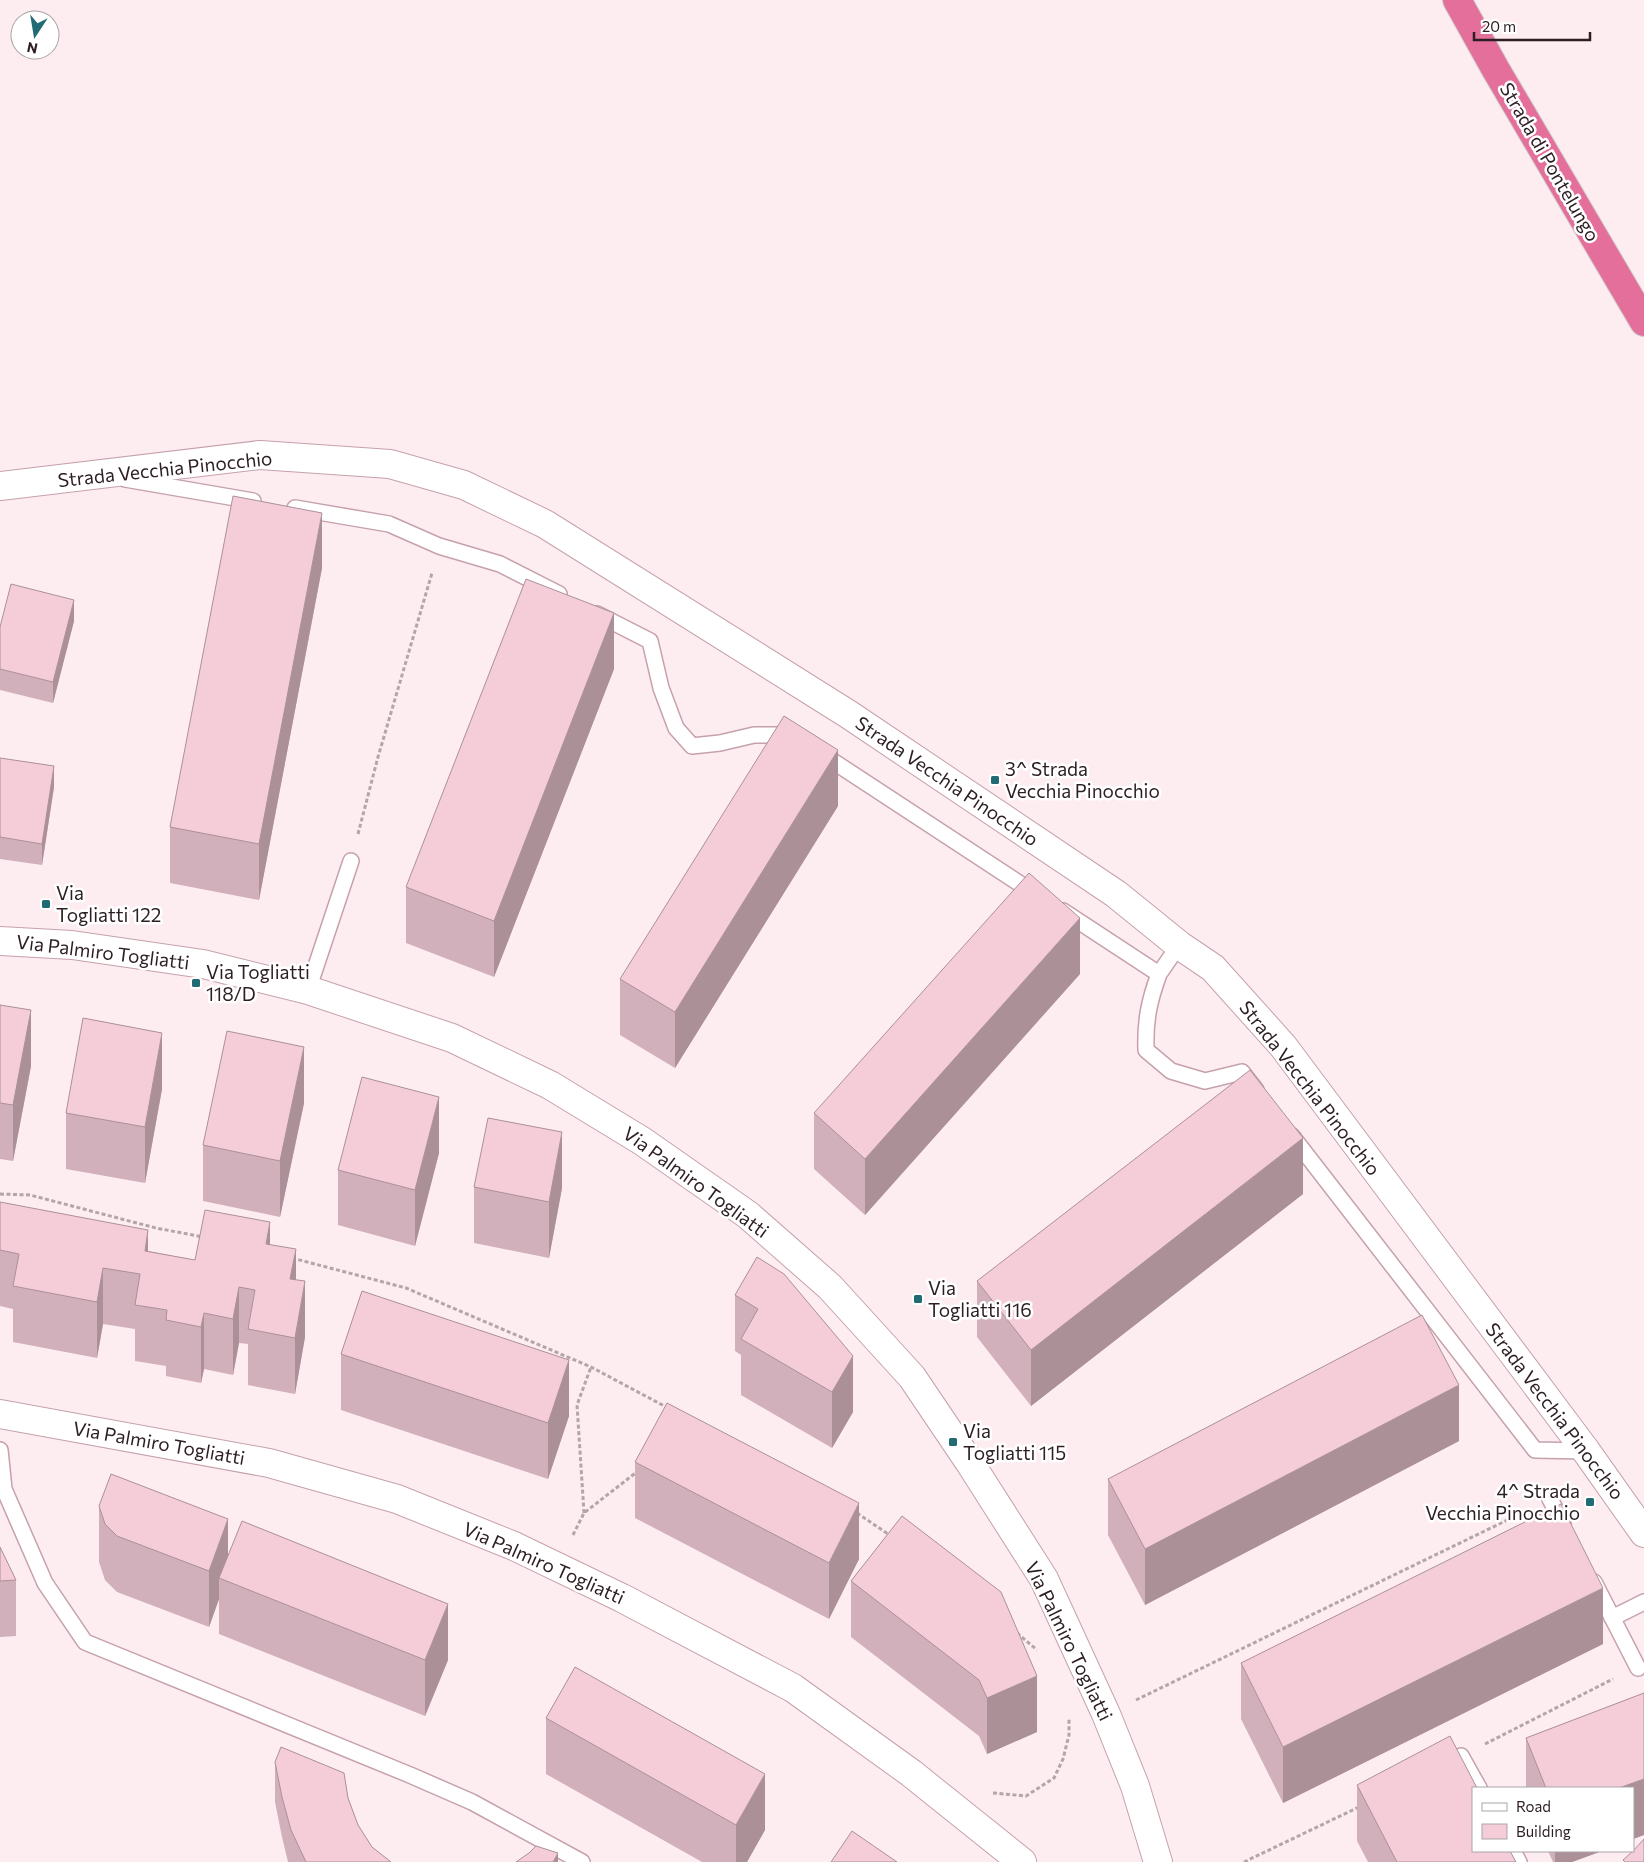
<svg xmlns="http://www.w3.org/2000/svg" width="1644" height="1862" font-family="Commissioner,sans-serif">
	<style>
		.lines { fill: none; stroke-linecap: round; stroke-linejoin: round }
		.lane-casing { stroke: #c6a1ac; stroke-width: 18 }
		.street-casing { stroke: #c6a1ac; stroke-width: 30 }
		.secondary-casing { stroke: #c6a1ac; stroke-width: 30 }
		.highway-casing { stroke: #d1cece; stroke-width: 30 }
		.path { stroke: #b4a5a9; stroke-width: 3; stroke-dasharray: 4 2.5; stroke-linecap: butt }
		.lane { stroke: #fff; stroke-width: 15 }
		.street { stroke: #fff; stroke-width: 28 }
		.secondary { stroke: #fff; stroke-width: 28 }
		.highway { stroke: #e36f9a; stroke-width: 28 }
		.wall { fill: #d2b0bb }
		.shaded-wall { fill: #ab9098 }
		.building { fill: #f4cdd9; stroke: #ab9098 }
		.poi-dot { fill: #216b75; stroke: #fff; stroke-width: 2 }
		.labels { text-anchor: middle; stroke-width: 5; stroke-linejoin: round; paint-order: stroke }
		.street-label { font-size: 19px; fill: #2c1e22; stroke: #fff }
		.poi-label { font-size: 19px; fill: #2c1e22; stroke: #fff; text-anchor: start }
	</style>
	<rect width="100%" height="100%" fill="#fdedf1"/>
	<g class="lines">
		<g class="lane-casing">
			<path id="lane" d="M125 479 253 501
				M295 508 389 524 439 546 500 564 559 594
				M597 614 650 641 661 688 676 728 692 746 720 743 754 735H792
				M822 754 1037 895
				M1063 911 1159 974C1149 1001 1145 1021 1146 1050L1171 1071 1205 1081 1242 1072 1256 1090
				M1159 974 1179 945
				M308 990 351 861
				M1292 1136 1535 1450 1586 1451
				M0 1450 4 1489 45 1583 85 1642 410 1775 472 1802 582 1862
				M1550 1499 1563 1524
				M1594 1582 1638 1668
				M1612 1618 1644 1602
				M1461 1756 1479 1788
				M1513 1851 1519 1862"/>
		</g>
		<g class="street-casing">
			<path id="street" d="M0 941 72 945 203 964 308 990 452 1038 550 1085 642 1141 748 1215 830 1287 912 1377 970 1463 1044 1579 1106 1714 1135 1786 1158 1862
				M0 1414 269 1463 397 1499 514 1546 622 1598 793 1688 911 1773 1022 1862"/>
		</g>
		<g class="secondary-casing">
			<path id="secondary" d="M0 486 260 455 390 464 464 485 545 524 848 714 1116 894 1179 945 1213 968 1283 1046 1586 1451 1644 1533"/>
		</g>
		<g class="highway-casing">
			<path id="highway" d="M1457 0 1496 70 1644 322"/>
		</g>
		<path class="path" d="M358 834 378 757 432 573
			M0 1194 30 1195 156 1228 203 1237
			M292 1258 406 1288 591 1367 668 1408
			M584 1513 577 1405 591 1367
			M857 1513 891 1536
			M573 1535 584 1513 638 1471
			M1017 1633 1037 1650
			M1136 1700 1526 1511
			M1485 1744 1613 1679
			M993 1793 1026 1796 1054 1778 1063 1759 1069 1735V1718
			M1244 1862 1359 1807"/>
		<use href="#lane" class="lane"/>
		<use href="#street" class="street"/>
		<use href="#secondary" class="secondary"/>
		<use href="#highway" class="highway"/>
	</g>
	<path class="wall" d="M322 568 259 900 170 883V827Z
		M74 621 53 703 0 690V627Z
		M614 669 494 977 406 943V887Z
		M0 758 54 787 42 865 0 859Z
		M838 806 675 1068 620 1035V979Z
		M1080 974 865 1215 814 1169V1113Z
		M0 1005 31 1066 13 1161 0 1159Z
		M162 1089 145 1183 66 1169V1113Z
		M304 1103 280 1217 203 1201V1145Z
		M439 1153 415 1246 338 1225V1170Z
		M474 1187 562 1188 549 1258 474 1243Z
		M1303 1194 1031 1406 977 1337V1281Z
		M0 1202 148 1251 195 1260 270 1244 296 1279 305 1337 295 1394 248 1385V1344L239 1343 233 1375 204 1369 201 1383 166 1376V1366L135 1361V1329L103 1324 97 1358 13 1342V1309L0 1306Z
		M757 1257 853 1412 832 1448 741 1395V1355L735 1351V1295Z
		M341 1354 569 1416 548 1479 341 1410Z
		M1459 1441 1145 1605 1108 1535V1479Z
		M635 1462 859 1559 829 1619 635 1518Z
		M99 1506 228 1555 448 1660 425 1716 219 1634V1599L209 1627 117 1592 105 1580 99 1562Z
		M902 1516 1037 1732 987 1754 979 1736 851 1637V1581Z
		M0 1547 16 1580V1636L0 1637Z
		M1603 1644 1283 1803 1241 1719V1663Z
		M1644 1693V1835L1633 1839V1788H1526V1738Z
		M546 1718 765 1830 747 1862H702L546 1774Z
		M275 1762 348 1798 358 1825 372 1847 391 1862H288L282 1837 275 1802Z
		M1357 1785 1516 1862H1368L1357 1841Z
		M1548 1851H1602L1572 1862H1553Z"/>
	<path class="shaded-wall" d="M322 513V568L259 900V844Z
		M74 600V621L53 703V682Z
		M614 613V669L494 977V921Z
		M838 750V806L675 1068V1012Z
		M54 766V787L42 865V844Z
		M1080 918V974L865 1215V1159Z
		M31 1010V1066L13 1161V1105Z
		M162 1033V1089L145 1183V1127Z
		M304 1047V1103L280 1217V1161Z
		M439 1097V1153L415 1246V1190Z
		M562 1132V1188L549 1258V1202Z
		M1303 1138V1194L1031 1406V1350Z
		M270 1222V1278L266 1244Z
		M148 1230V1286L145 1307V1251Z
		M296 1249V1305L290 1279Z
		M103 1268V1324L97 1358V1302Z
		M305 1281V1337L295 1394V1338Z
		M239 1287V1343L233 1375V1319Z
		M204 1313V1369L201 1383V1327Z
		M853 1356V1412L832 1448V1392Z
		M569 1360V1416L548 1479V1423Z
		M1459 1385V1441L1145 1605V1549Z
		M859 1503V1559L829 1619V1563Z
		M228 1519V1574L219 1578V1599L209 1627V1571Z
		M1603 1588V1644L1283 1803V1747Z
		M448 1604V1660L425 1716V1660Z
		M1037 1676V1732L987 1754V1698Z
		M765 1774V1830L747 1862H736V1825Z
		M1644 1779V1835L1633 1839V1788H1619Z
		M1555 1851H1602L1572 1862H1555Z
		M558 1853V1862H553Z"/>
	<path class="building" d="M233 496 322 513 259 844 170 827Z
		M526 579 614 613 494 921 406 887Z
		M11 584 74 600 53 682 0 669V627Z
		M784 716 838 750 675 1012 620 979Z
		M0 758 54 766 42 844 0 837Z
		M1029 873 1080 918 865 1159 814 1113Z
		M0 1005 31 1010 13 1105 0 1103Z
		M83 1018 162 1033 145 1127 66 1113Z
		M227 1031 304 1047 280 1161 203 1145Z
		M1250 1070 1303 1138 1031 1350 977 1281Z
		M362 1077 439 1097 415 1190 338 1170Z
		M488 1118 562 1132 549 1202 474 1187Z
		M0 1202 148 1230 145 1251 195 1260 205 1210 270 1222 266 1244 296 1249 290 1279 305 1281 295 1338 248 1329 255 1290 239 1287 233 1319 204 1313 201 1327 166 1320 167 1310 135 1305 140 1274 103 1268 97 1302 13 1286 19 1254 0 1250Z
		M757 1257 784 1274 853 1356 832 1392 741 1339 758 1309 735 1295Z
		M362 1291 569 1360 548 1423 341 1354Z
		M1422 1315 1459 1385 1145 1549 1108 1479Z
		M667 1403 859 1503 829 1563 635 1462Z
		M111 1474 228 1519 209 1571 117 1536 105 1524 99 1506Z
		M1561 1504 1603 1588 1283 1747 1241 1663Z
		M902 1516 1001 1592 1037 1676 987 1698 979 1680 851 1581Z
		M242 1521 448 1604 425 1660 219 1578Z
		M0 1547 16 1580 0 1581Z
		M575 1667 765 1774 736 1825 546 1718Z
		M1644 1693V1779L1619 1788H1546L1526 1738Z
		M1450 1736 1477 1788H1473V1851H1510L1516 1862H1397L1357 1785Z
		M281 1747 344 1773 348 1798 358 1825 372 1847 391 1862H306L291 1830 282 1797 275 1762Z
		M852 1831 897 1862H831Z
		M1644 1839V1862H1625L1623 1860 1633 1851Z
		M536 1846 558 1853 553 1862H516L529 1853Z"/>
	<g class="poi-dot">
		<rect x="990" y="775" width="10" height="10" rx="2.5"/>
		<rect x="41" y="899" width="10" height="10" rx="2.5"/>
		<rect x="191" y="978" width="10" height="10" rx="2.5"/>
		<rect x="913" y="1294" width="10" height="10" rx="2.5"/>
		<rect x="948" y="1437" width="10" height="10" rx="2.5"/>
		<rect x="1585" y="1497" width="10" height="10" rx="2.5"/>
	</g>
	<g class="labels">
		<g class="street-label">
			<text transform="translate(1550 162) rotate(60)" y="7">Strada di Pontelungo</text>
			<text transform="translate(165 469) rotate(-6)" y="7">Strada Vecchia Pinocchio</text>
			<text transform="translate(947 781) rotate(34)" y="7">Strada Vecchia Pinocchio</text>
			<text transform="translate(103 952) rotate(7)" y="7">Via Palmiro Togliatti</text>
			<text transform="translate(1310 1088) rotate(52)" y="7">Strada Vecchia Pinocchio</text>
			<text transform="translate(696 1182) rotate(36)" y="7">Via Palmiro Togliatti</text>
			<text transform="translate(1555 1411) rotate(53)" y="7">Strada Vecchia Pinocchio</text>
			<text transform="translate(159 1443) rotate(10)" y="7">Via Palmiro Togliatti</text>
			<text transform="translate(544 1563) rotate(24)" y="7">Via Palmiro Togliatti</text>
			<text transform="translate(1069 1641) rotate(64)" y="7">Via Palmiro Togliatti</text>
		</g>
		<g class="poi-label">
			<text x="1005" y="776">3^ Strada<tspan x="1005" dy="22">Vecchia Pinocchio</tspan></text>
			<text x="56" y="900">Via<tspan x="56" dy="22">Togliatti 122</tspan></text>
			<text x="206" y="979">Via Togliatti<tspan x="206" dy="22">118/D</tspan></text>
			<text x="928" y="1295">Via<tspan x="928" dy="22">Togliatti 116</tspan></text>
			<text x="963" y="1438">Via<tspan x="963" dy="22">Togliatti 115</tspan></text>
			<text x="1580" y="1498" text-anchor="end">4^ Strada<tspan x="1580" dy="22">Vecchia Pinocchio</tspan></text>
		</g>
	</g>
	<rect x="1472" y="1787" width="162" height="65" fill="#ffffff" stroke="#aba5a7"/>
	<rect x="1482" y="1803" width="25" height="8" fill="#ffffff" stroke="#aba5a7"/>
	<text x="1516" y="1812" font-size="15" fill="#2c1e22">Road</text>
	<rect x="1482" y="1824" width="25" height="15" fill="#f4cdd9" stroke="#aba5a7"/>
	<text x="1516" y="1837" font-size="15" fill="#2c1e22">Building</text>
	<g transform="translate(35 35) rotate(192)"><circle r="24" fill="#ffffff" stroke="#aba5a7"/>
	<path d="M0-4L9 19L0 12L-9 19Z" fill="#216b75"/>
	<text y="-8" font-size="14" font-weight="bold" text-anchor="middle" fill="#2c1e22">N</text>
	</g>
	<path d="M1474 32v8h116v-8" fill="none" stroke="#2c1e22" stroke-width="2.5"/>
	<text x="1482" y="32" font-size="15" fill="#2c1e22" stroke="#ffffff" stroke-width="4" paint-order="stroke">20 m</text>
</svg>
